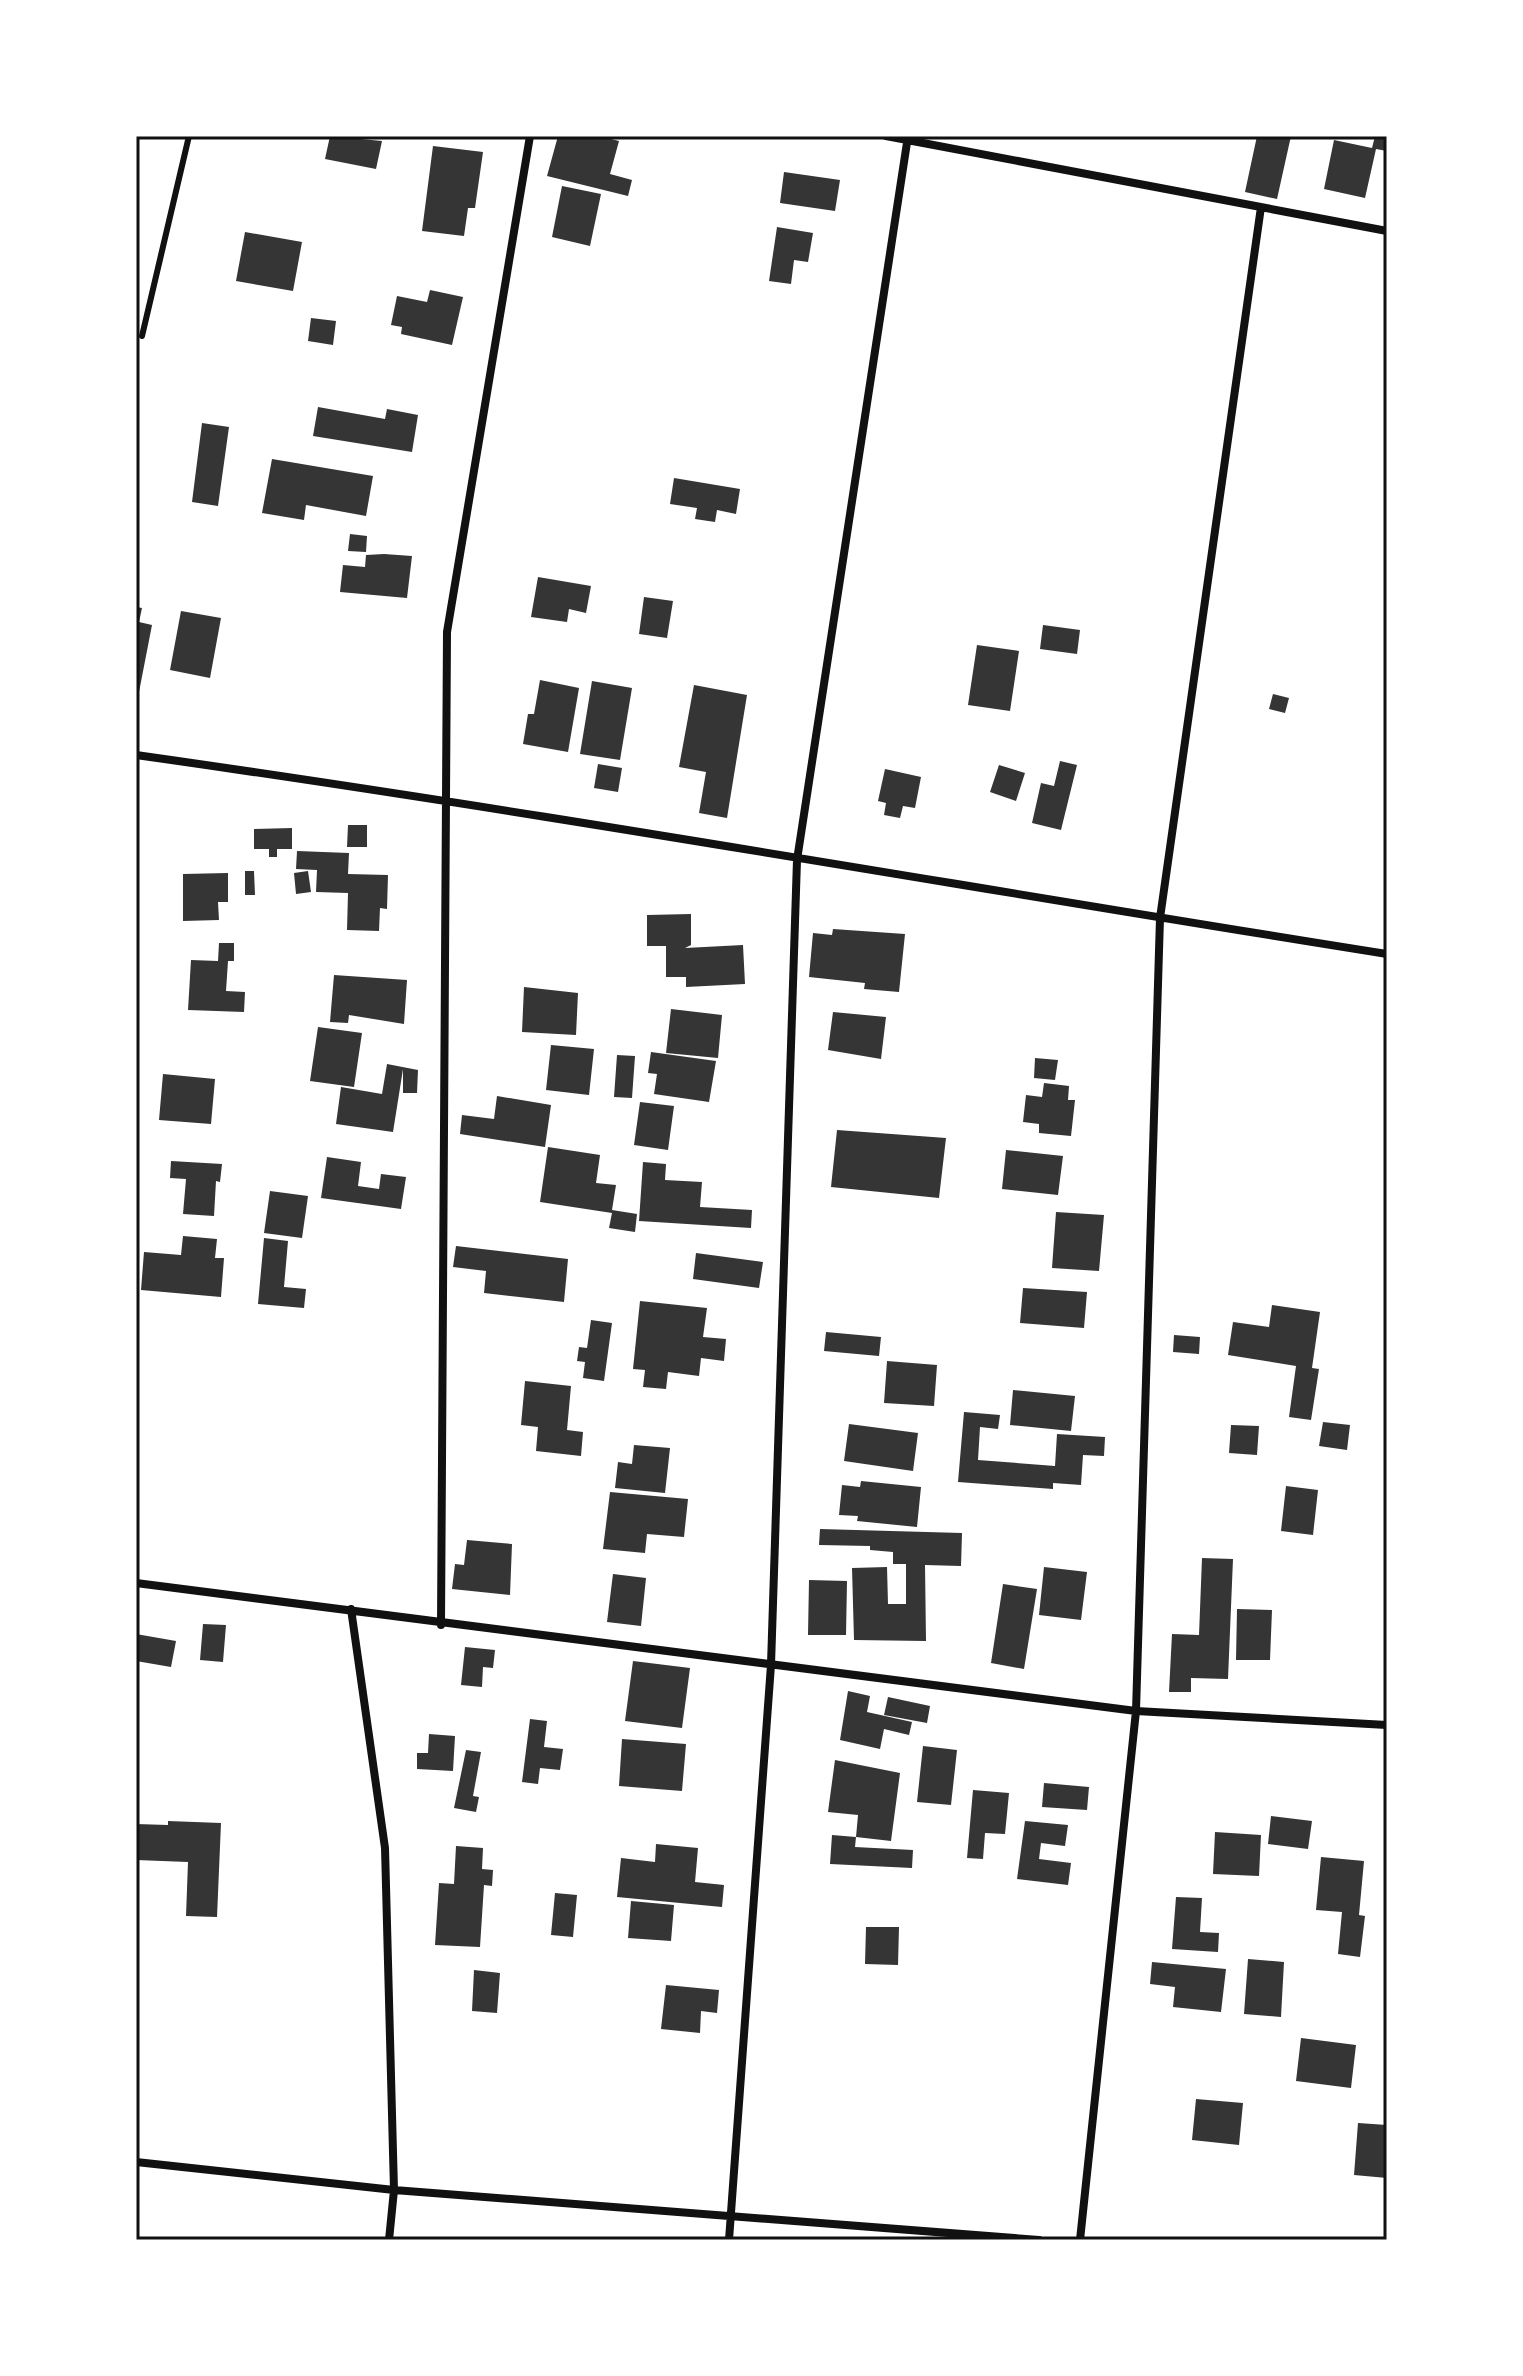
<svg xmlns="http://www.w3.org/2000/svg" width="1523" height="2376" font-family="'Exo 2',sans-serif">
	<style>
		.building { fill: #353535 }
		.lines { fill: none; stroke-linecap: round; stroke-linejoin: round }
		.service { stroke: #111; stroke-width: 6 }
		.minor { stroke: #111; stroke-width: 8 }
		.neatline { fill: none; stroke: #111; stroke-width: 3 }
	</style>
	<rect width="100%" height="100%" fill="#fff"/>
	<path class="building" d="M330 136 382 141 376 169 325 159Z
		M558 136H599L619 141 610 174 632 180 628 196 547 176Z
		M1257 136H1291L1277 199 1245 192Z
		M1375 136H1387V151L1376 149 1365 198 1324 189 1334 140 1372 148Z
		M433 146 483 152 475 208H468L464 236 422 231Z
		M784 172 840 180 835 211 780 203Z
		M562 186 601 194 590 246 552 237Z
		M777 227 813 233 808 262 794 260 791 284 769 281Z
		M245 232 302 242 293 291 236 281Z
		M430 290 463 297 452 345 401 334 402 327 391 325 397 296 427 302Z
		M311 318 336 321 333 345 308 341Z
		M318 407 385 419 387 409 418 415 412 452 313 436Z
		M202 423 229 427 218 506 192 502Z
		M272 459 373 476 366 516 306 505 304 520 262 513Z
		M674 478 740 489 736 514 717 510 715 522 695 519 697 508 670 504Z
		M350 534 367 536 366 552 348 551Z
		M384 554 412 556 407 598 340 592 343 565 365 567 366 555Z
		M538 577 591 586 586 613 569 609 567 622 531 617Z
		M644 597 673 601 667 638 639 634Z
		M136 607 142 608 139 622 152 625 139 692Z
		M181 611 221 618 210 678 170 670Z
		M1043 625 1080 630 1077 654 1040 649Z
		M977 645 1019 651 1010 711 968 705Z
		M540 680 579 688 568 752 523 744 528 714H534Z
		M592 681 632 688 620 760 580 754Z
		M694 685 747 695 727 818 699 813 706 772 679 767Z
		M1273 694 1289 698 1285 713 1269 709Z
		M1060 761 1077 765 1061 830 1032 823 1041 783 1054 786Z
		M598 764 622 768 618 792 594 788Z
		M999 765 1025 773 1016 801 990 792Z
		M885 769 921 777 915 808 903 806 900 818 884 815 886 803 878 801Z
		M348 825H367V847H347Z
		M292 828V849H277V857H269V849H254V829Z
		M297 851 349 853 348 874 388 875 387 909 380 908 379 931 347 930 348 893 316 892 317 870 296 869Z
		M245 871H254L255 895H245Z
		M308 871 311 892 296 894 294 873Z
		M228 873V902H218L219 920 183 921V874Z
		M691 914V945L685 948 743 945 745 984 686 987V977H666V946H647V915Z
		M833 929 905 934 899 992 864 989 865 983 809 977 813 933 832 935Z
		M219 943H234V961H228L226 991 245 992 244 1012 188 1010 191 960 218 961Z
		M334 975 407 980 404 1024 349 1015 348 1023 330 1022Z
		M524 987 578 993 576 1035 522 1032Z
		M671 1009 722 1015 718 1058 666 1053Z
		M833 1012 886 1017 881 1059 828 1050Z
		M318 1027 362 1033 354 1087 310 1081Z
		M551 1045 594 1049 589 1095 546 1090Z
		M651 1052 716 1061 709 1102 654 1094 657 1074 648 1073Z
		M617 1055 635 1056 632 1098 614 1097Z
		M1035 1058 1058 1060 1055 1080 1034 1078Z
		M387 1064 418 1070 417 1093H403V1069L393 1132 336 1124 341 1087 382 1094Z
		M163 1074 215 1079 211 1124 159 1120Z
		M1044 1083 1069 1086 1068 1100H1075L1071 1136 1039 1133V1124L1023 1122 1026 1095 1042 1097Z
		M497 1096 551 1105 545 1147 460 1134 462 1115 494 1119Z
		M640 1102 674 1106 668 1150 634 1145Z
		M837 1130 946 1138 939 1198 831 1187Z
		M548 1147 600 1155 596 1183 616 1185 612 1210 637 1214 635 1232 609 1228 612 1213 540 1202Z
		M1006 1150 1063 1156 1058 1195 1002 1189Z
		M327 1157 361 1162 358 1186 379 1189 381 1174 406 1177 401 1209 321 1198Z
		M171 1161 222 1164 220 1182 216 1181 214 1216 183 1214 186 1179 170 1178Z
		M643 1162 666 1164 665 1180 702 1182 700 1207 752 1210 751 1228 639 1221Z
		M270 1191 308 1196 302 1238 264 1233Z
		M1056 1212 1104 1215 1099 1271 1052 1268Z
		M183 1236 217 1239 215 1258H224L221 1297 141 1290 144 1252 181 1255Z
		M264 1238 288 1241 284 1287 306 1289 304 1308 258 1304Z
		M456 1246 568 1259 564 1302 484 1293 486 1271 453 1267Z
		M696 1253 763 1262 759 1288 693 1279Z
		M1023 1288 1087 1292 1084 1328 1020 1323Z
		M640 1301 707 1308 703 1337 726 1339 724 1361 701 1358 699 1376 668 1372 666 1389 643 1387 645 1370 633 1369Z
		M1272 1305 1320 1312 1312 1368 1319 1369 1311 1420 1289 1417 1296 1366 1228 1355 1233 1322 1269 1327Z
		M591 1320 612 1323 604 1381 583 1378 585 1362 577 1361 579 1347 587 1348Z
		M826 1332 881 1337 879 1356 824 1351Z
		M1174 1335 1200 1337 1199 1354 1173 1352Z
		M887 1361 937 1365 934 1406 884 1403Z
		M525 1381 571 1386 567 1430 583 1432 581 1456 536 1451 538 1427 521 1425Z
		M1013 1390 1075 1396 1071 1431 1010 1425Z
		M964 1412 1000 1415 998 1429 980 1427 978 1460 1055 1466 1057 1434 1105 1437 1104 1456 1083 1455 1081 1485 1053 1483V1489L958 1482Z
		M1323 1422 1350 1425 1347 1450 1319 1446Z
		M849 1424 918 1433 913 1471 844 1461Z
		M1231 1425 1259 1426 1257 1455 1229 1453Z
		M634 1445 670 1448 665 1493 615 1488 618 1462 632 1464Z
		M861 1481 921 1487 917 1527 857 1521 858 1516 839 1515 842 1485 860 1487Z
		M1286 1486 1318 1490 1313 1535 1281 1531Z
		M610 1492 688 1499 684 1537 647 1534 645 1553 603 1549Z
		M820 1529 962 1533 961 1566 925 1565 926 1641 854 1640 852 1568 887 1567 888 1604H906V1564H893V1552L870 1550V1546L819 1545Z
		M467 1540 512 1544 510 1595 452 1589 455 1564 464 1565Z
		M1202 1558 1233 1559 1228 1679 1191 1678V1692H1169L1172 1634 1199 1635Z
		M1044 1567 1087 1572 1081 1620 1039 1615Z
		M613 1574 646 1578 641 1626 607 1622Z
		M809 1580 847 1581 846 1635H808Z
		M1003 1584 1037 1589 1024 1669 991 1663Z
		M1237 1609 1272 1610 1270 1660H1236Z
		M203 1624 226 1625 223 1662 200 1660Z
		M136 1634 176 1641 171 1667 136 1661Z
		M465 1647 495 1650 493 1668 483 1667 482 1687 461 1685Z
		M633 1661 690 1668 682 1728 625 1721Z
		M848 1691 870 1696 867 1712 912 1722 909 1735 884 1729 880 1749 840 1740Z
		M888 1697 930 1706 927 1723 884 1715Z
		M530 1719 547 1721 544 1747 563 1749 560 1770 540 1768 538 1784 522 1782Z
		M429 1734 455 1736 453 1771 417 1769V1753H428Z
		M622 1739 686 1744 682 1791 619 1786Z
		M923 1746 957 1750 951 1805 917 1802Z
		M466 1750 481 1752 473 1796 479 1797 476 1812 454 1808Z
		M835 1760 900 1773 891 1841 856 1837 855 1847 913 1850 912 1868 830 1864 832 1835 856 1837 858 1815 828 1812Z
		M1044 1783 1089 1787 1087 1810 1042 1807Z
		M973 1790 1009 1793 1005 1834 985 1833 983 1859 967 1858Z
		M1271 1816 1312 1821 1308 1849 1268 1844Z
		M168 1821 221 1823 217 1917 186 1916 188 1862 136 1860V1824L168 1825Z
		M1025 1821 1068 1825 1065 1846 1041 1843 1039 1859 1071 1863 1068 1885 1017 1879Z
		M1215 1832 1261 1835 1259 1876 1213 1874Z
		M656 1844 698 1848 695 1882 724 1885 722 1907 617 1897 621 1858 655 1862Z
		M456 1846 483 1848 482 1869 493 1870 492 1886 484 1885 480 1947 435 1945 439 1883 454 1884Z
		M1321 1857 1364 1861 1359 1915 1365 1916 1360 1957 1338 1954 1342 1912 1316 1910Z
		M555 1893 577 1895 573 1937 551 1935Z
		M1176 1897 1202 1898 1200 1932 1219 1933 1218 1952 1172 1949Z
		M631 1901 674 1905 671 1941 628 1938Z
		M866 1927H899L898 1965 865 1964Z
		M1248 1959 1284 1962 1281 2017 1244 2014Z
		M1152 1962 1226 1969 1221 2012 1173 2007 1175 1987 1150 1984Z
		M474 1970 500 1973 497 2013 472 2011Z
		M666 1985 719 1990 717 2013 701 2011 700 2033 661 2029Z
		M1301 2038 1356 2045 1351 2088 1296 2081Z
		M1196 2099 1243 2103 1239 2145 1192 2140Z
		M1358 2123 1387 2125V2178L1354 2175Z"/>
	<g class="lines">
		<path class="service" d="M142 336 189 136"/>
		<path class="minor" d="M886 136 1387 231
			M136 755C554 814 970 888 1387 954
			M136 1583 1136 1711 1387 1725
			M351 1609 385 1848 394 2190 389 2240
			M441 1625 447 632 530 136
			M136 2162 394 2190 1039 2240
			M729 2240 771 1665 797 860 908 136
			M1080 2240 1136 1711 1160 918 1261 207"/>
	</g>
	<rect width="1523" height="2376" fill="none" stroke="#ffffff" stroke-width="276"/>
	<rect x="138" y="138" width="1247" height="2100" class="neatline"/>
</svg>
